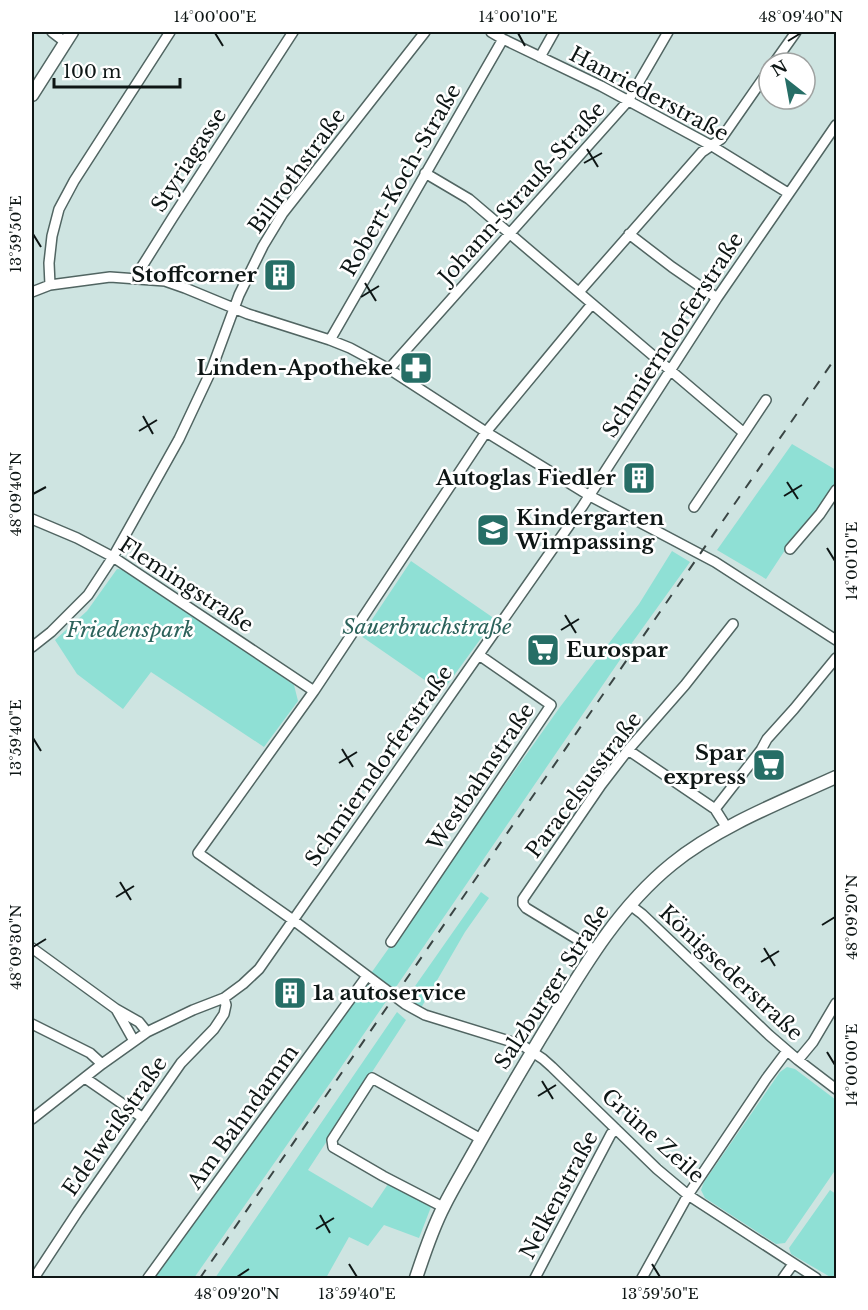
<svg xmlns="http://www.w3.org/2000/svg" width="868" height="1310" font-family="'Libre Baskerville',serif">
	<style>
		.green { fill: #8fe0d5 }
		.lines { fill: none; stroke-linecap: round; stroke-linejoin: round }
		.minor-casing { stroke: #516562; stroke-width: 12 }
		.major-casing { stroke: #516562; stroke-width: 15 }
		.minor { stroke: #fff; stroke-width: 9 }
		.major { stroke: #fff; stroke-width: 12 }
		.rail { stroke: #3a4544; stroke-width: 2; stroke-dasharray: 10 10; stroke-linecap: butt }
		.ticks { fill: none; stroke: #0e1615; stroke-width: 2 }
		.labels { text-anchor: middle; stroke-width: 5; stroke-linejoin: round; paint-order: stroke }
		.street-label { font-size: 21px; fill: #0e1615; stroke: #fff }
		.poi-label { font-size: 21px; font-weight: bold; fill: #0e1615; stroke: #fff; text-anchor: end }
		.park-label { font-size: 21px; font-style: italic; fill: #2c625b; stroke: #fff }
		.neatline { fill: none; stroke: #0e1615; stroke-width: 2 }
		.ticks-label { font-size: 15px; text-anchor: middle; fill: #0e1615 }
	</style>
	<rect width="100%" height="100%" fill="#cee4e1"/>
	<path class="green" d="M792 444 836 470V484L818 513 791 541 766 579 717 550Z
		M672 551 690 562 624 654 335 1076 194 1278H151L374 969 560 707 639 604Z
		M411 561 495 619 442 692 361 636Z
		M117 569 126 570 170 598 294 685 298 701 264 747 151 672 123 709 77 674 55 640 87 611Z
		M481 892 489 898 465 932 421 1008 406 999Z
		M397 1012 406 1020 308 1170 372 1208 388 1184 431 1207 419 1238 384 1225 368 1246 349 1237 326 1278H215Z
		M787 1067 795 1069 836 1100V1169L785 1243 776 1244 705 1198 701 1190 704 1182 780 1072Z
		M830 1190 836 1194V1278H832L791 1254 789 1248Z"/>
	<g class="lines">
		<g class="minor-casing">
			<path id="minor" d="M52 32 65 42
				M491 32 503 39 601 86 712 146 788 193
				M540 57 554 32
				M774 63 796 32
				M425 173 469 199 744 433 694 507
				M629 234 672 267 717 298
				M137 279 141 268 173 217 293 32
				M50 285 49 263 52 236 59 209 74 181 170 32
				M32 292 50 285 110 277 165 281 185 288 248 314 330 340 350 348 389 369 486 432 590 496 715 562 836 640
				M579 292 702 152 721 139 769 70
				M592 304 486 432 314 691 198 853 293 920 405 1004 425 1015 522 1045 543 1059 552 1067 657 1169 688 1195 816 1278
				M330 340 503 39
				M389 369 628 101 668 32
				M744 433 766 400
				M32 519 77 538 113 557 314 691
				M790 549 820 514 836 490
				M32 647 51 632 88 595 113 557 179 439 211 371 239 295 263 246 283 213 425 32
				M628 750 715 809 727 828
				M715 809 761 750 767 739 794 709 836 658
				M630 905 642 914 769 1035 798 1060 836 1089
				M391 942 551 705 479 655
				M32 948 116 1009 139 1022 147 1032
				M595 950 526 908 523 904V899L601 785 628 750 685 685 733 624
				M116 1009 134 1041
				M32 1024 90 1053 102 1064
				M798 1060 813 1042 836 1003
				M85 1078 143 1118
				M32 1119 102 1064 147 1032 193 1010 224 998 243 984 259 969 582 507 717 298 836 125
				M443 1207 383 1176 333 1147 332 1140 372 1078 481 1139
				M34 1278 78 1211 181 1063 214 1029 224 1014 226 1005 224 998
				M148 1278 367 976
				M535 1278 611 1134 616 1129
				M642 1278 688 1195 766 1079 787 1051
				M783 1278 793 1264"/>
		</g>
		<g class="major-casing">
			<path id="major" d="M32 95 72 32
				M416 1278C424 1254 432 1229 444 1206 452 1190 461 1175 470 1159 493 1118 517 1077 541 1037 579 975 615 910 672 864 717 827 783 801 836 777"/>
		</g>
		<use href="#minor" class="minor"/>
		<use href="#major" class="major"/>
		<path class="rail" d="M200 1278 836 357"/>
	</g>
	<path class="ticks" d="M215 33 223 46M518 33 525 46M788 41 801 33M587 149 598 167M584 163 602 153M33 234 41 247M365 283 376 301M361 297 379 286M143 416 153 434M139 431 157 420M787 482 798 499M33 494 46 487M784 496 802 485M827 548 835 561M565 615 576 633M561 630 579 619M33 738 41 751M342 749 353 767M339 763 357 752M120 882 131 900M116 897 134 886M822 925 835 917M33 947 46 939M764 948 775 966M761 962 779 951M827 1052 835 1065M542 1081 553 1099M538 1096 556 1085M320 1215 330 1233M316 1229 334 1218M349 1264 357 1277M652 1264 660 1277M237 1277 249 1269"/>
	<defs>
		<g id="building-square" transform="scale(1.725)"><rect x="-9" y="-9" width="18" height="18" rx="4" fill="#266e66" stroke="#fff"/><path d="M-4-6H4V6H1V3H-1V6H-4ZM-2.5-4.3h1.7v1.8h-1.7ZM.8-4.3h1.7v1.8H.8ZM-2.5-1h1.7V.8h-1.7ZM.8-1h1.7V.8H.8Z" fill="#fff"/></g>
		<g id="pharmacy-square" transform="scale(1.725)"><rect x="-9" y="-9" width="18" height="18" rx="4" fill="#266e66" stroke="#fff"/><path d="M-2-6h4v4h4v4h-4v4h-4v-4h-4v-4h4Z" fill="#fff"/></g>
		<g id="school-square" transform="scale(1.725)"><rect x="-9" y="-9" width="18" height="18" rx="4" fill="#266e66" stroke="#fff"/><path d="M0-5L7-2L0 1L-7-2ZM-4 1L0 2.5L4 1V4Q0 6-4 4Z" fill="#fff"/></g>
		<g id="supermarket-square" transform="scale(1.725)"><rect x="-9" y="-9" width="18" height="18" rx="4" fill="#266e66" stroke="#fff"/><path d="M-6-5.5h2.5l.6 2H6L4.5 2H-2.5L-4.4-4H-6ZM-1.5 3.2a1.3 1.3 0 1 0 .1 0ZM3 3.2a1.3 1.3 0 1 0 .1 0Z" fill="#fff"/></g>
	</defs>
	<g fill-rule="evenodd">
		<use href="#building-square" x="280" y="275"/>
		<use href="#pharmacy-square" x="416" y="368"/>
		<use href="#building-square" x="639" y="478"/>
		<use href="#school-square" x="493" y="530"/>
		<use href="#supermarket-square" x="543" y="650"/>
		<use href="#supermarket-square" x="769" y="765"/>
		<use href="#building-square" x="290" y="993"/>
	</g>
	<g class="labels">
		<g class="street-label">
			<text transform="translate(649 94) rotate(28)" y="7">Hanriederstraße</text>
			<text transform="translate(189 160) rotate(-57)" y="7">Styriagasse</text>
			<text transform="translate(297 171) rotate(-54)" y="7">Billrothstraße</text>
			<text transform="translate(401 180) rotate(-60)" y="7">Robert-Koch-Straße</text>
			<text transform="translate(522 193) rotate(-48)" y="7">Johann-Strauß-Straße</text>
			<text transform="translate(673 335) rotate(-57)" y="7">Schmierndorferstraße</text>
			<text transform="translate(186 585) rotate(33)" y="7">Flemingstraße</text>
			<text transform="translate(379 766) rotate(-55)" y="7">Schmierndorferstraße</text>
			<text transform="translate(481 777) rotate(-56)" y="7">Westbahnstraße</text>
			<text transform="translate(584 785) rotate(-53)" y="7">Paracelsusstraße</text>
			<text transform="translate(731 973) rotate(43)" y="7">Königsederstraße</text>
			<text transform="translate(552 987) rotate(-57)" y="7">Salzburger Straße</text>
			<text transform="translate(243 1117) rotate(-54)" y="7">Am Bahndamm</text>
			<text transform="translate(115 1126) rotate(-55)" y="7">Edelweißstraße</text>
			<text transform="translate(653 1136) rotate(42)" y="7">Grüne Zeile</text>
			<text transform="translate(559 1195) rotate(-62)" y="7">Nelkenstraße</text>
		</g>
		<g class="poi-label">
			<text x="257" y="282">Stoffcorner</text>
			<text x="393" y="375">Linden-Apotheke</text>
			<text x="616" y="485">Autoglas Fiedler</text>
			<text x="516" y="525" text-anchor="start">Kindergarten<tspan x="516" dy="24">Wimpassing</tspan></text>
			<text x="566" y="657" text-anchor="start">Eurospar</text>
			<text x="746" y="760">Spar<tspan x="746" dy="24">express</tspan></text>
			<text x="313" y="1000" text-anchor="start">1a autoservice</text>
		</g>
		<g class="park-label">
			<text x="427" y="634">Sauerbruchstraße</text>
			<text x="130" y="637">Friedenspark</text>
		</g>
	</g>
	<rect width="868" height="1310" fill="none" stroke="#ffffff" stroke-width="66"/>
	<g transform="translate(787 81) rotate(329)"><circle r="28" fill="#ffffff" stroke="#9fa2a1" stroke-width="1.5"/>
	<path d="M0-4.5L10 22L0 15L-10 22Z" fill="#266e66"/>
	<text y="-9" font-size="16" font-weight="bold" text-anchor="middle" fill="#0e1615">N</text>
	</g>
	<path d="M54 78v9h126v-9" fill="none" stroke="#0e1615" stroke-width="3"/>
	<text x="63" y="78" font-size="18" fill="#0e1615" stroke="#ffffff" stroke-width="4.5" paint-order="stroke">100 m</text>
	<rect x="33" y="33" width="802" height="1244" class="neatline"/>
	<g class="ticks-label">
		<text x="215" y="22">14°00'00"E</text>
		<text x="518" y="22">14°00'10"E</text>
		<text x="801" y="22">48°09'40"N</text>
		<text transform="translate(16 234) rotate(-90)" y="5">13°59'50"E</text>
		<text transform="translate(16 494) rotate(-90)" y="5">48°09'40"N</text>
		<text transform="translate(852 561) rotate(-90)" y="5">14°00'10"E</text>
		<text transform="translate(16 738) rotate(-90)" y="5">13°59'40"E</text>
		<text transform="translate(852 917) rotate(-90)" y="5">48°09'20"N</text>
		<text transform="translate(16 947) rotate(-90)" y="5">48°09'30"N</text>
		<text transform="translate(852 1065) rotate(-90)" y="5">14°00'00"E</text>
		<text x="237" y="1299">48°09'20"N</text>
		<text x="357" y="1299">13°59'40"E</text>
		<text x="660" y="1299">13°59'50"E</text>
	</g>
</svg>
